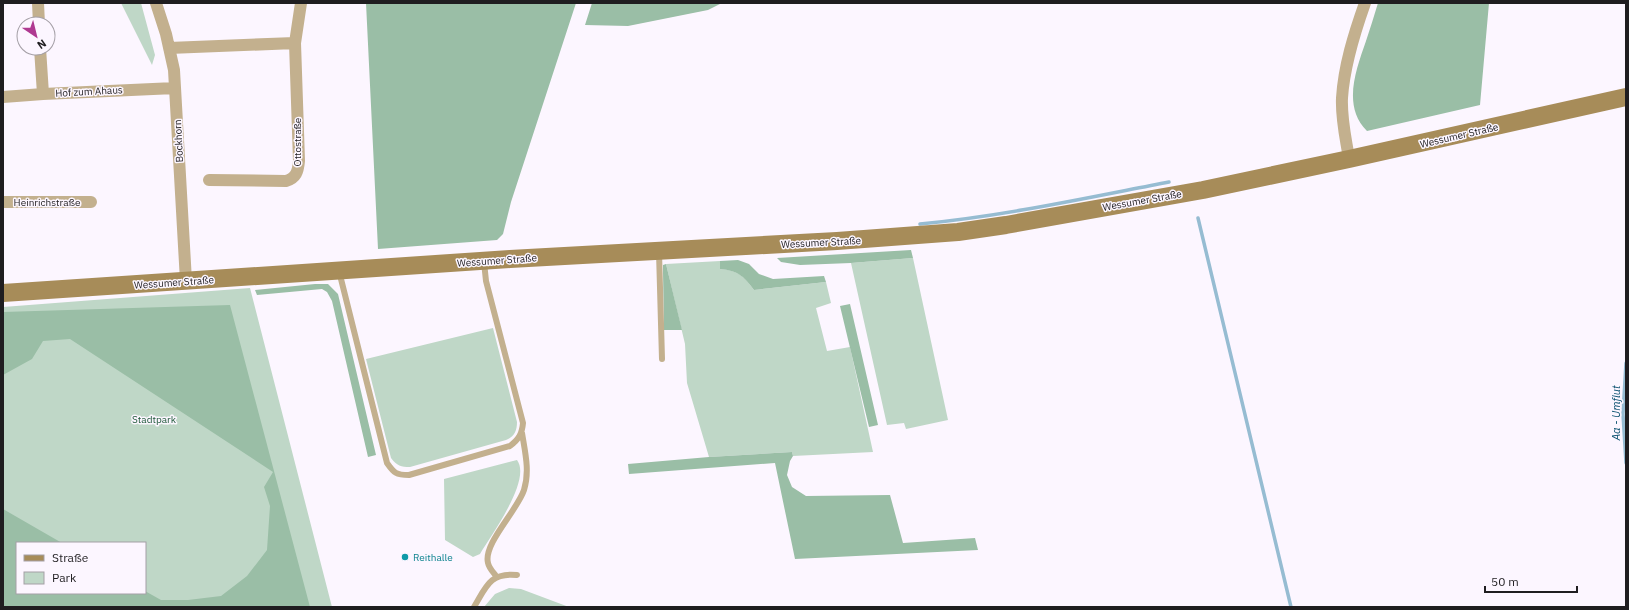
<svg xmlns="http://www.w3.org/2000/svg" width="1629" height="610" font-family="'IBM Plex Sans',sans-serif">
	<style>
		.green { fill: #bfd7c7; fill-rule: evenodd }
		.forest { fill: #9abea6 }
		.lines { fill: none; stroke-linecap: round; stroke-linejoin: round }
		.stream { stroke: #96bcd2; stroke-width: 3.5 }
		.lane { stroke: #c3b08e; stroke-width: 6 }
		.street { stroke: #c3b08e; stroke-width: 12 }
		.secondary { stroke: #a78c59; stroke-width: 18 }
		.culture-dot { fill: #0f9aa8; stroke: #fcf6ff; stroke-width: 1.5 }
		.labels { text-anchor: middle; stroke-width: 3; stroke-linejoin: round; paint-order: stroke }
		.street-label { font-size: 10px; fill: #1f1d20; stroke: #fcf6ff }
		.park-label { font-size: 10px; fill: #1d5838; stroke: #fcf6ff }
		.culture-label { font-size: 10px; fill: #0d838f; stroke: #fcf6ff; text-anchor: start }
		.water-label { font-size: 11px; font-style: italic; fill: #0c5271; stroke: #fcf6ff }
	</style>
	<rect width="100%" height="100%" fill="#fcf6ff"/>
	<path class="green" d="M121 3H141L155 55 152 65Z
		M913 258 948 420 906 429 904 423 887 425 851 263Z
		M720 261V269C739 271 743 275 754 290L826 282 831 303 816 308 827 351 850 347 873 452 793 456 792 452 709 457 687 383 685 344 666 264Z
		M250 288 332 607H3V307ZM17 543H145V593H17Z
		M493 328 517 422C517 431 514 437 506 440L410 467C401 467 397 466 391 458L366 359Z
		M517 460C532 480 491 535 480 554L473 557 445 540 444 479Z
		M509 588 521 589 569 607H484L495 594Z"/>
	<path class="forest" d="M366 3H576L511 202 503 234 497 240 378 249Z
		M592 3H722L708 10 628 26 585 25Z
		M1378 3H1489L1480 105 1367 131C1342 106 1356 70 1366 41 1370 29 1374 16 1378 3Z
		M911 250 913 258 851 263 800 265 781 262 777 258Z
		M738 260 749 264 759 274 773 279 824 276 826 282 754 290C743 275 738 271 720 269V261Z
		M666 264 682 330H664L663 273V265Z
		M315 284H328L338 294 376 455 368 457 332 301 327 292 322 289 257 295 255 290Z
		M850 304 878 425 869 427 840 306Z
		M230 305 310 607H3V509L62 543H17V593H145V591L161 600H188L221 596 247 576 267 550 270 506 264 487 273 472 70 339 43 341 32 359 3 375V312Z
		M792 452 793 456 790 461 787 475 792 487 806 496 890 495 903 543 975 538 978 550 795 559 775 463 629 474 628 464 709 457Z"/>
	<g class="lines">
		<path class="stream" d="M1198 218 1291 607
			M920 224C1004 216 1086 198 1169 182
			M1626 363 1623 414 1626 463"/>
		<path class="lane" d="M659 252 662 359
			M339 271 387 463C394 473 396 475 409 475L510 446C519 439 522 434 523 423L486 281 484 262
			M496 576C493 572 489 568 488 563 483 544 517 511 524 490 530 471 525 452 522 433
			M474 607C486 587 490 572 517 575"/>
		<path class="street" d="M38 3 39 24
			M156 3 166 34 174 70 186 281
			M40 48 43 94
			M169 48 295 43 301 3
			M3 97 43 94 175 88
			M1349 159C1346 139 1341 119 1342 98 1344 66 1354 34 1365 3
			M209 180 286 181C296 178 298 172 299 161L295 43
			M3 202H91"/>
		<path class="secondary" d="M3 293 510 259 837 241 958 232 1006 225 1203 190 1349 159 1626 97"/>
	</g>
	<circle class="culture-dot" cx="405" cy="557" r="4"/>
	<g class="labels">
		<g class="street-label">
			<text transform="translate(89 91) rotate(-3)" y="4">Hof zum Ahaus</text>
			<text transform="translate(1459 135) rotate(-13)" y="4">Wessumer Straße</text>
			<text transform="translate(178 141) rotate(-93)" y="4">Bockhorn</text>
			<text transform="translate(297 142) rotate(-90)" y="4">Ottostraße</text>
			<text transform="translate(1142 200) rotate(-10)" y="4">Wessumer Straße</text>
			<text x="47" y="206">Heinrichstraße</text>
			<text transform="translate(821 242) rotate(-3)" y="4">Wessumer Straße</text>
			<text transform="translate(497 260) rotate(-4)" y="4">Wessumer Straße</text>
			<text transform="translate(174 282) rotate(-4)" y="4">Wessumer Straße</text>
		</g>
		<g class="park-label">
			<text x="154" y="423">Stadtpark</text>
		</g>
		<g class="culture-label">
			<text x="413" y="561">Reithalle</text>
		</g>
		<g class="water-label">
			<text transform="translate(1616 413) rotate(-90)" y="4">Aa - Umflut</text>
		</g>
	</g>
	<rect width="1629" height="610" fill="none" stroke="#1f1d20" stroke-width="8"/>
	<rect x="16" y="542" width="130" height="52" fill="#fcf6ff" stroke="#a49fa6"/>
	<rect x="24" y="555" width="20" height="6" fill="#a78c59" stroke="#a49fa6"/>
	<text x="52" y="562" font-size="12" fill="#1f1d20">Straße</text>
	<rect x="24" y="572" width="20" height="12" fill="#bfd7c7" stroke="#a49fa6"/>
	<text x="52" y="582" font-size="12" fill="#1f1d20">Park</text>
	<g transform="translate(36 36) rotate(145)"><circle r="19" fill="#fcf6ff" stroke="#a49fa6"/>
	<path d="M0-3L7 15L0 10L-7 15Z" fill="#af3991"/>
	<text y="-6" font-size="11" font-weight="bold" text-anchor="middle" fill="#1f1d20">N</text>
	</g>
	<path d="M1485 586v6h92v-6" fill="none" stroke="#1f1d20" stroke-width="2"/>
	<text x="1491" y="586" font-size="12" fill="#1f1d20" stroke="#fcf6ff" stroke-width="3" paint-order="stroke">50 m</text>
</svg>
